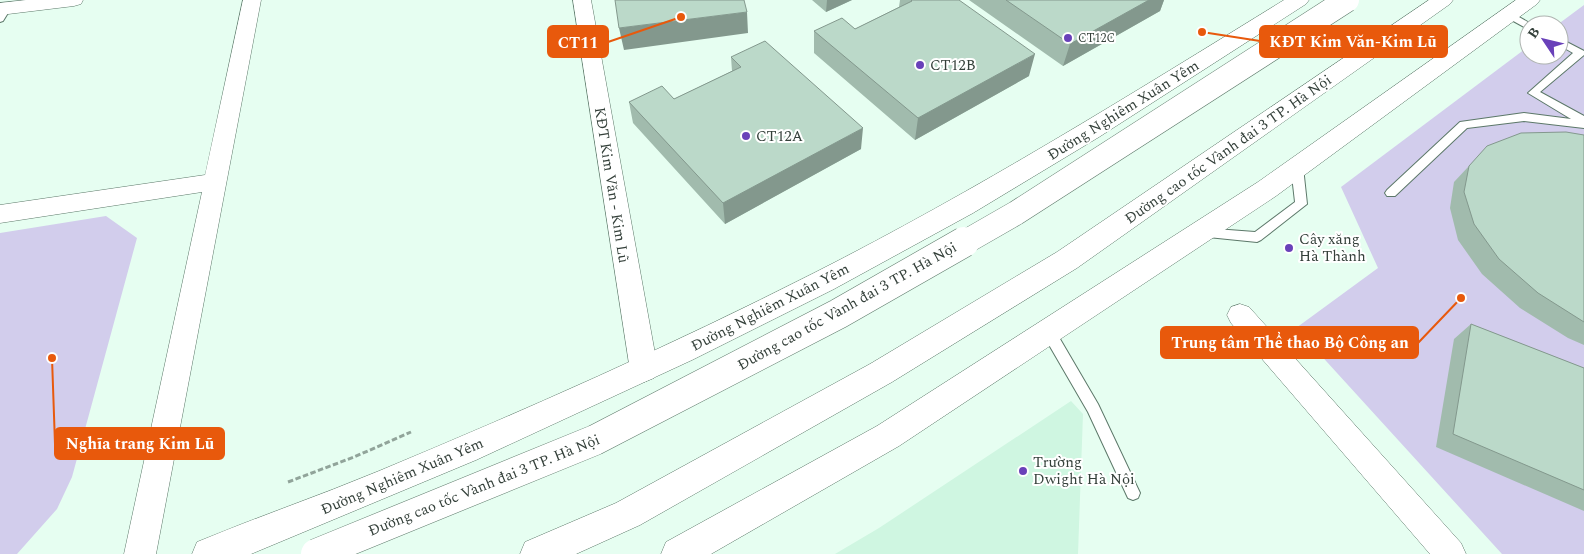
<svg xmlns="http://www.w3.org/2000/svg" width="1584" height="554" font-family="Spectral,serif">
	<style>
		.built { fill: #cff6e1 }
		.green { fill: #d2cdec }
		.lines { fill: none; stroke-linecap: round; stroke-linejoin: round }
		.service-casing { stroke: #5c7869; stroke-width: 2 }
		.minor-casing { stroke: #5c7869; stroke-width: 1 }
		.primary-casing { stroke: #5c7869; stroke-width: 1 }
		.motorway-casing { stroke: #5c7869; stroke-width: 1 }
		.path { stroke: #91a49a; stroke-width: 3; stroke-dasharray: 5.5 2.5; stroke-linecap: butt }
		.service { fill: #fff; fill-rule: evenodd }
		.minor { fill: #fff; fill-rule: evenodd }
		.primary { fill: #fff; fill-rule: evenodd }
		.motorway { fill: #fff; fill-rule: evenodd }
		.motorway-bridge-far1-casing { stroke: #5c7869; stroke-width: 25; stroke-linecap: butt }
		.motorway-bridge-casing { stroke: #5c7869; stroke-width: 31; stroke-linecap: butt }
		.motorway-bridge-far1 { stroke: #fff; stroke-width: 24 }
		.motorway-bridge { stroke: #fff; stroke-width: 30 }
		.wall { fill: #a1bbad }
		.shaded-wall { fill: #83988d }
		.building { fill: #bbd9c9; stroke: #83988d }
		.poi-dot { fill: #6941b9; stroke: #fff; stroke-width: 2 }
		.labels { text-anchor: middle; stroke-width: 4; stroke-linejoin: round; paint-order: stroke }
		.far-poi-label { font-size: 12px; fill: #34403a; stroke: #fff; text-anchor: start }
		.poi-label { font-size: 15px; fill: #34403a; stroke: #fff; text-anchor: start }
		.street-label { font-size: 15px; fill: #34403a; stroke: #fff }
		.leader { fill: none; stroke: #e8590c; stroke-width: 2 }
		.callout-dot { fill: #e8590c; stroke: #fff; stroke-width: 2 }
		.callout { fill: #e8590c; stroke: #e8590c; stroke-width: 2 }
		.callout-label { font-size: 16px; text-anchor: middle; font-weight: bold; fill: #fff }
	</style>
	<rect width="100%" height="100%" fill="#e6fef1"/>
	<path class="built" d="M1071 401 1083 414 1078 554H835L879 528Z"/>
	<path class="green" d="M1584 5V554H1502L1296 328 1378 268 1341 187 1529 46V55H1559V25H1557Z
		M106 216 137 238 72 477 57 509 17 554H0V233Z"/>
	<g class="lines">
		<g class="service-casing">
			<path id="service" d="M6 5 11 8 3 21 0 22V10L3 6Z
				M1509 12 1512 13 1533 25H1529V29L1526 28 1506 17V13Z
				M1559 38 1584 51V55L1540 92 1584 116V128L1524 121 1467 128 1395 196H1387L1385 193 1387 190 1460 122 1524 113 1571 119 1528 93 1573 53 1559 45Z
				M1297 163 1303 167 1307 204 1261 240 1257 242 1198 236 1196 233 1198 230 1202 228 1255 232 1295 202 1291 167Z
				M1048 326 1053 327 1098 404 1140 493 1138 498 1133 500 1128 498 1088 412 1041 331 1043 327Z"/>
		</g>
		<g class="minor-casing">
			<path id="minor" d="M26 0H83L81 4 74 6 0 15V3Z
				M243 0H261L156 554H124L202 192 0 223V205L205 175Z
				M573 0H591L658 370 654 378 644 382 634 378 630 370Z
				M1240 304 1249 307 1461 543 1466 554H1430L1231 323 1227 315 1231 307Z"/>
		</g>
		<g class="primary-casing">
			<path id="primary" d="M1284 0H1309L1306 4 1099 137 973 213 834 289 692 360 476 460 251 554H192L197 542C257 517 319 496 379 471 526 410 672 345 814 273 976 191 1130 95 1284 0Z
				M1516 0H1540L1537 4 1276 196 899 446 711 554H661L666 542 877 426 1258 182Z"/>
		</g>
		<g class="motorway-casing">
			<path id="motorway" d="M1429 0H1453L1450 4 1077 268 892 382 640 525 576 554H520L525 542 616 503 870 364 1057 252Z"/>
		</g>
		<path class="path" d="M288 482 354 457 411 432"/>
		<use href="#service" class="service"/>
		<use href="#minor" class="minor"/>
		<use href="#primary" class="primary"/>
		<use href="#motorway" class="motorway"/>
		<g class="motorway-bridge-far1-casing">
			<path id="motorway-bridge-far1" d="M962 244 1016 213 1347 0"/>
		</g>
		<g class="motorway-bridge-casing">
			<path id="motorway-bridge" d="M316 554 595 440 838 314 964 242"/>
		</g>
		<use href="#motorway-bridge-far1" class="motorway-bridge-far1"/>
		<use href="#motorway-bridge" class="motorway-bridge"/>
	</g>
	<path class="wall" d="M812 0H852L826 12Z
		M900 0H959L1029 76 915 140 814 53V31L855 29 899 7Z
		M969 0H1164L1160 11 1063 66Z
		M731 57 861 149 725 224 633 123 629 102 674 99 732 71Z
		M1584 135V345L1568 338 1520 308 1482 274 1458 240 1450 208 1454 182 1469 166Z
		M1471 324 1584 368V511L1436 447 1454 339Z"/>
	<path class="shaded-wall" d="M827 0H852L826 12Z
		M1149 0H1164L1160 11 1063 66 1070 44Z
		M747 12 748 33 624 50 619 28Z
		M1035 54 1029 76 915 140 918 118Z
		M863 128 861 149 725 224 723 203Z"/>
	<path class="building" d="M615 0H744L747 12 619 28Z
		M911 0H959L1035 54 918 118 814 31 842 18 855 29 912 1Z
		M1006 0H1149L1070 44Z
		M765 41 863 128 723 203 629 102 662 86 674 99 741 67 731 57Z
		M1566 132 1584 135V322L1538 293 1499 259 1474 224 1464 192 1469 166 1487 146 1521 133Z
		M1471 324 1584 368V490L1453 434Z"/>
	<g class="poi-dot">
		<circle cx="1068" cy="38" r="5"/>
		<circle cx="920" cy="65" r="5"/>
		<circle cx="746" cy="136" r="5"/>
		<circle cx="1289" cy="248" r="5"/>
		<circle cx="1023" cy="471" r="5"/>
	</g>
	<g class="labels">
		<g class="far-poi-label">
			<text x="1078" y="42">CT12C</text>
		</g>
		<g class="poi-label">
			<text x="930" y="70">CT12B</text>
			<text x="756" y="141">CT12A</text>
			<text x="1299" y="244">Cây xăng<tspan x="1299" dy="17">Hà Thành</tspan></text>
			<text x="1033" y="467">Trường<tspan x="1033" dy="17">Dwight Hà Nội</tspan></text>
		</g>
		<g class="street-label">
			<text transform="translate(1123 110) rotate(-32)" y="5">Đường Nghiêm Xuân Yêm</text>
			<text transform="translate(1228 149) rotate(-35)" y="5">Đường cao tốc Vành đai 3 TP. Hà Nội</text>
			<text transform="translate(612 185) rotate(81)" y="5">KĐT Kim Văn - Kim Lũ</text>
			<text transform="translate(847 306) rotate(-29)" y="5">Đường cao tốc Vành đai 3 TP. Hà Nội</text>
			<text transform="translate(770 307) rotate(-27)" y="5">Đường Nghiêm Xuân Yêm</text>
			<text transform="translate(402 476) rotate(-23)" y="5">Đường Nghiêm Xuân Yêm</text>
			<text transform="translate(484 485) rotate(-22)" y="5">Đường cao tốc Vành đai 3 TP. Hà Nội</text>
		</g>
	</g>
	<path class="leader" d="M1202 32L1260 41M681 17L608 42M1461 298L1418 343M52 358L55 444"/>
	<g class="callout-dot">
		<circle cx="1202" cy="32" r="5"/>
		<circle cx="681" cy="17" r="5"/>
		<circle cx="1461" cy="298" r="5"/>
		<circle cx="52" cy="358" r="5"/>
	</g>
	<g class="callout">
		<rect x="1260" y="26" width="187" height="31" rx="5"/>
		<rect x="548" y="26" width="60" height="31" rx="5"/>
		<rect x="1161" y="327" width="257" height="31" rx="5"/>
		<rect x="55" y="428" width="169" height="31" rx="5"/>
	</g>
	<g class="callout-label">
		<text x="1353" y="47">KĐT Kim Văn-Kim Lũ</text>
		<text x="578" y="48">CT11</text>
		<text x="1290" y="348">Trung tâm Thể thao Bộ Công an</text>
		<text x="140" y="449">Nghĩa trang Kim Lũ</text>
	</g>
	<g transform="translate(1544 40) rotate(305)"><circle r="24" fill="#ffffff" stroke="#aeb3b0"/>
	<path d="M0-4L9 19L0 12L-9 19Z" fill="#6941b9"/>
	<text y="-8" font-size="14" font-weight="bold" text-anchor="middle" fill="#34403a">B</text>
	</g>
</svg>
